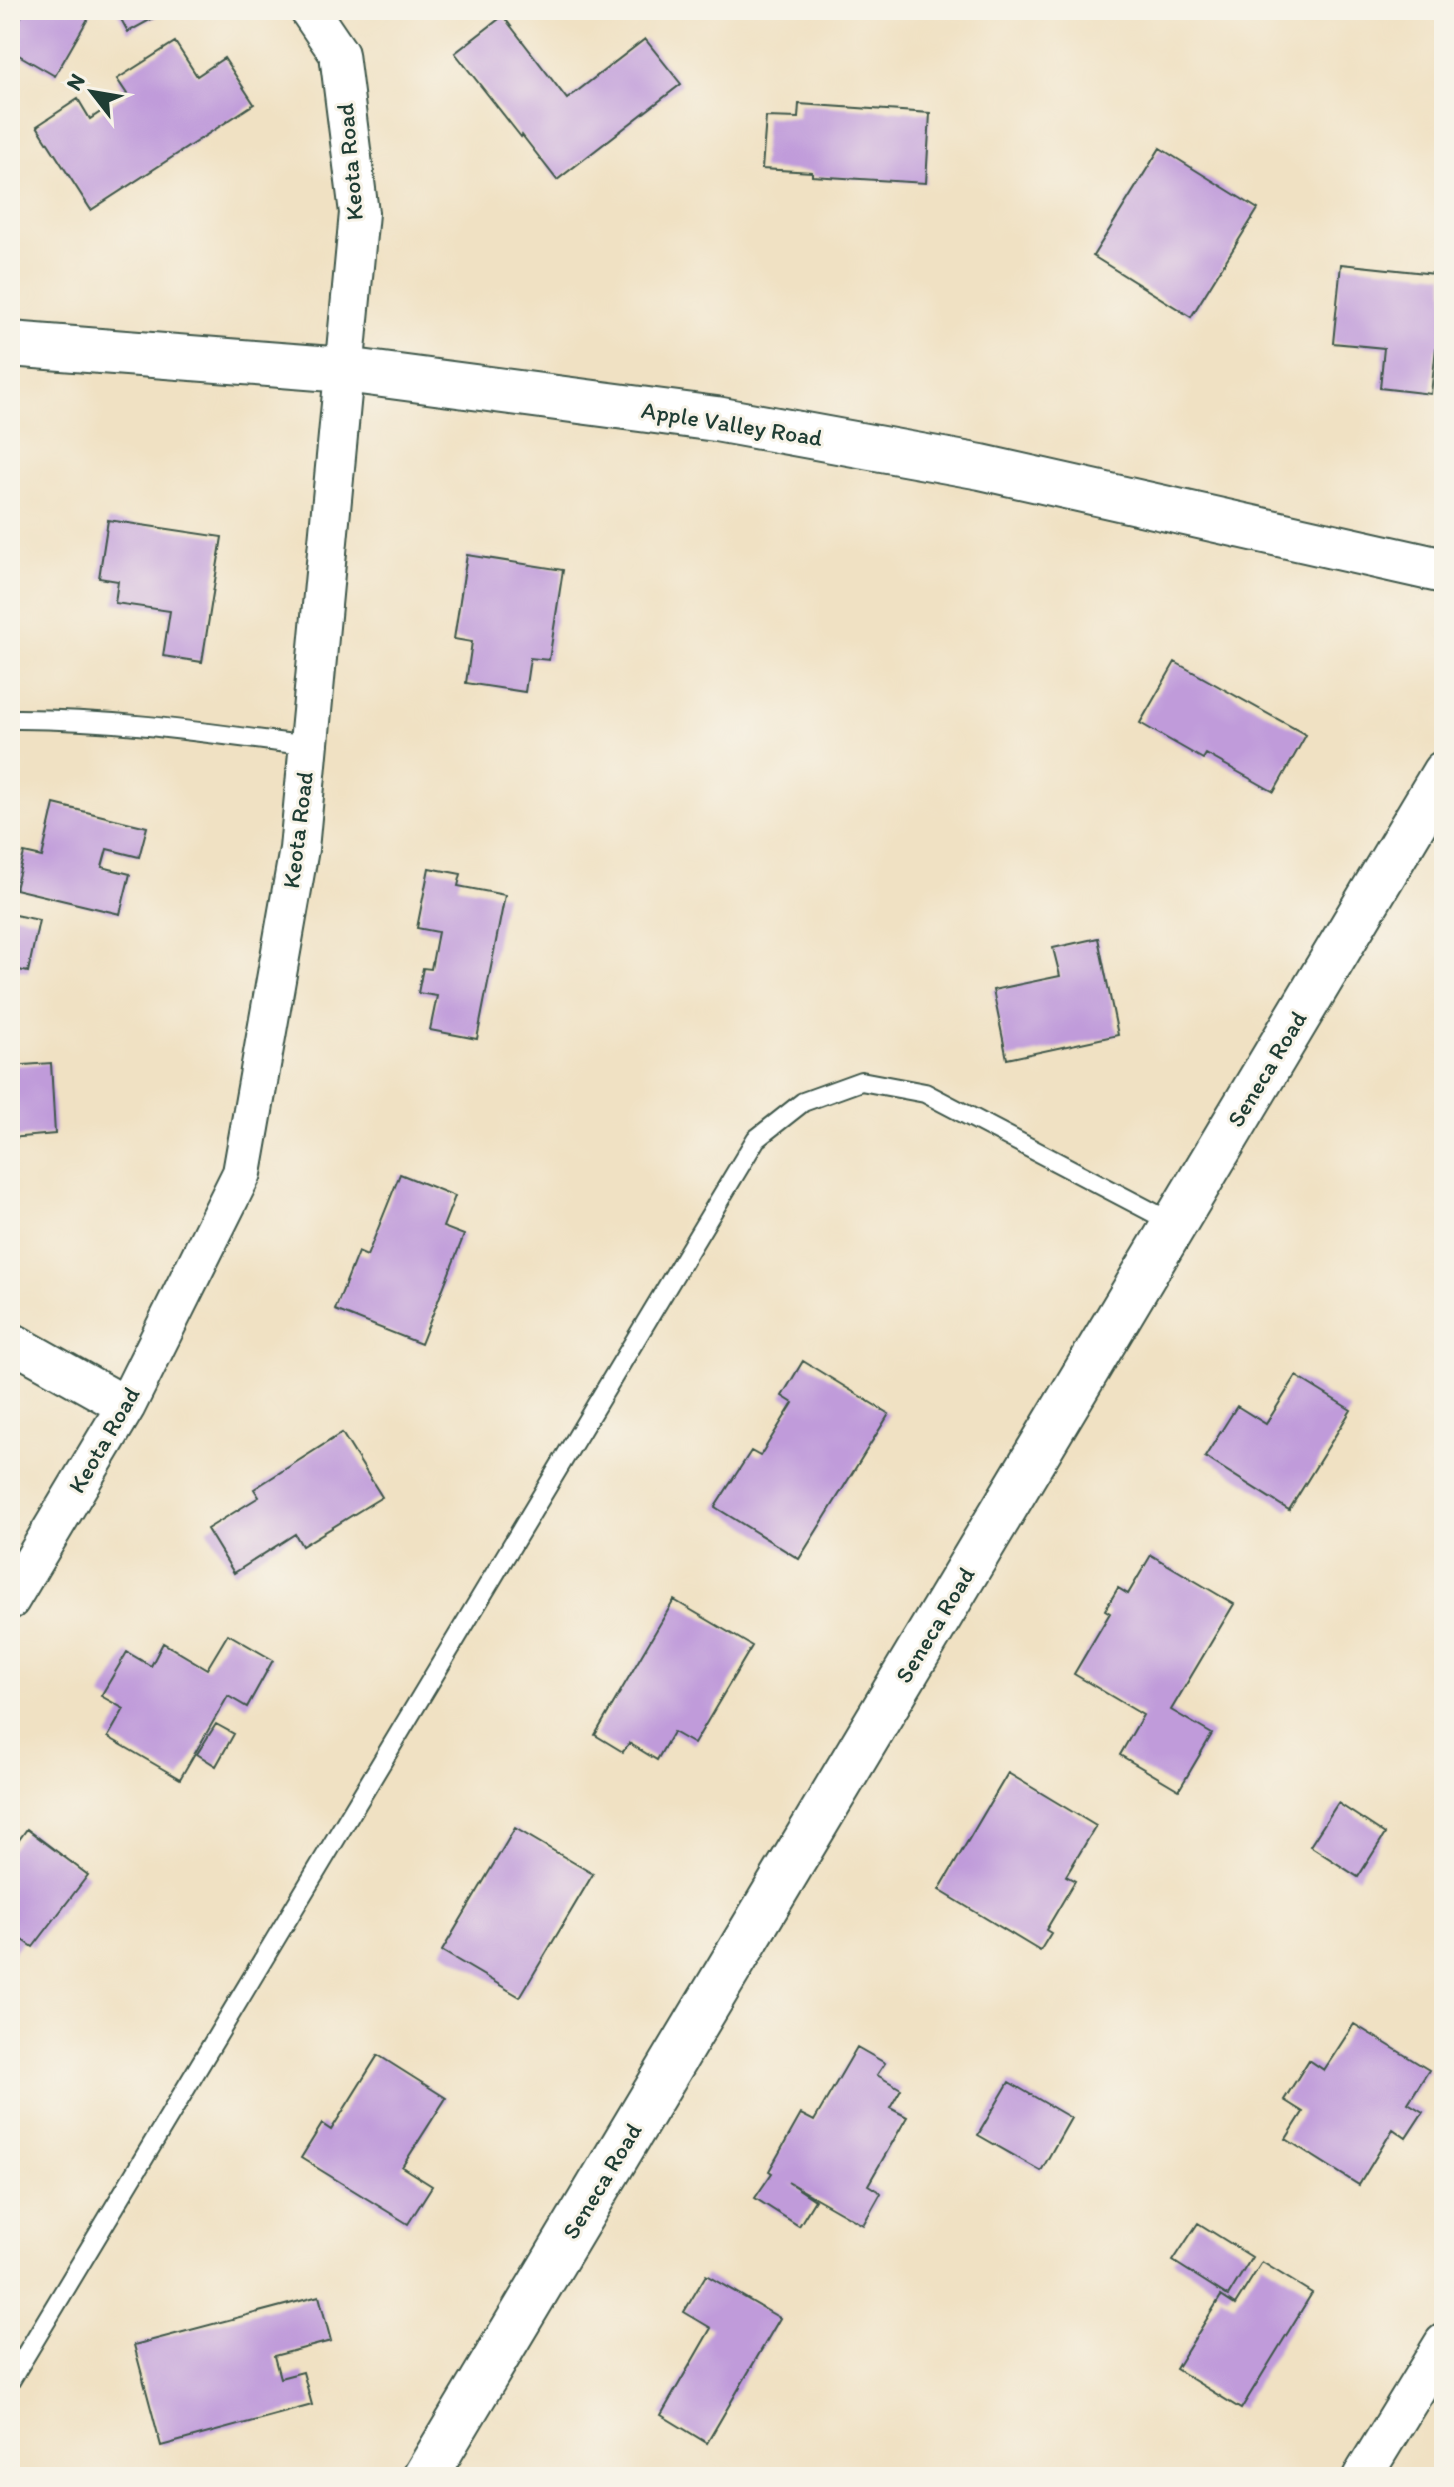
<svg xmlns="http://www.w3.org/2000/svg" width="1454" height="2487" font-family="Itim,sans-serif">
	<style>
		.building { fill: #c09bda }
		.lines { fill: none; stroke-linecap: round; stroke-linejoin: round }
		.lane-casing { stroke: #3e5649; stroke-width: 22 }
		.street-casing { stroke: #3e5649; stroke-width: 42 }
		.secondary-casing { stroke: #3e5649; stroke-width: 48 }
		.lane { stroke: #fff; stroke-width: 18 }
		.street { stroke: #fff; stroke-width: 38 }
		.secondary { stroke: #fff; stroke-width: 44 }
		.labels { text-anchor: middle; stroke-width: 6; stroke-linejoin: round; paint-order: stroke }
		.street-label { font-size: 24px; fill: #1f3d34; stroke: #f7f3e8 }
	</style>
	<rect width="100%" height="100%" fill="#f7f3e8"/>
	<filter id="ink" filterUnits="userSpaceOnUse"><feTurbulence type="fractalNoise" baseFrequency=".0125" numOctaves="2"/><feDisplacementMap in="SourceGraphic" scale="16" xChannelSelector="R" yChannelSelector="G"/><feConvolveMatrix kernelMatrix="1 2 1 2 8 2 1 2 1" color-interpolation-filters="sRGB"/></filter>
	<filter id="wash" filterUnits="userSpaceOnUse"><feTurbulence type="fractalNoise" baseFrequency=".006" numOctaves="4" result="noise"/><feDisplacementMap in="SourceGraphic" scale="32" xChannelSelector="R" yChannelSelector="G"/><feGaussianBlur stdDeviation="1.8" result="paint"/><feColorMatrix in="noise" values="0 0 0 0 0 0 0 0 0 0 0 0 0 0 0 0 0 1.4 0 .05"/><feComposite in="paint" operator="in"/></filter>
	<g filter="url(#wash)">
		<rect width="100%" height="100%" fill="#f0e1c3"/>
		<g id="blocks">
			<path class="building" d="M25 10H93L55 76 10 50V35Z
				M116 10H168L128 32Z
				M503 16 567 99 645 39 681 84 557 180 522 135 521 137 455 53Z
				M175 42 197 76 224 58 254 104 91 210 37 126 78 99 90 119 127 94 117 79Z
				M799 104 930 113 926 183 812 176V172L762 169 766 117 798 118Z
				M1160 148 1258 209 1191 317 1093 256Z
				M1341 264 1444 275V349L1436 348 1431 394 1380 388 1384 348 1333 343Z
				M108 520 222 537 202 662 163 656 170 611 115 603 118 581 99 578Z
				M467 555 563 570 549 660 530 658 525 692 466 683 472 642 454 639Z
				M1175 662 1306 735 1274 792 1206 754 1203 759 1140 723Z
				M54 804 147 827 139 857 107 849 102 867 130 874 120 914 15 889 24 853 42 857Z
				M429 868 461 874 458 886 505 895 477 1039 430 1030 437 996 418 993 423 968 431 969 438 932 417 928Z
				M10 914 39 920 28 972 10 968Z
				M1098 938 1118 1035 1007 1059 993 990 1060 976 1053 948Z
				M51 1063 55 1134 10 1138V1066Z
				M400 1174 455 1196 443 1227 464 1235 421 1344 335 1310 358 1252 367 1256Z
				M803 1361 889 1414 799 1559 715 1507 751 1451 760 1456 793 1403 782 1396Z
				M1296 1376 1351 1410 1289 1510 1205 1457 1237 1406 1266 1424Z
				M342 1433 382 1497 302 1546 295 1534 234 1573 207 1529 259 1497 254 1489Z
				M1151 1555 1234 1604 1171 1710 1212 1734 1179 1790 1120 1755 1143 1715 1074 1674 1110 1613 1105 1610 1118 1588 1128 1594Z
				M674 1600 752 1646 694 1744 673 1732 657 1760 629 1743 623 1752 595 1735Z
				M228 1634 273 1660 247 1707 228 1696 180 1779 108 1737 124 1709 101 1696 127 1652 151 1666 163 1643 207 1669Z
				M216 1724 234 1734 216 1766 197 1754Z
				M1008 1773 1096 1826 1066 1876 1075 1881 1046 1930 1051 1933 1040 1951 939 1890Z
				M1338 1803 1385 1834 1358 1877 1310 1846Z
				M515 1828 593 1874 520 1997 442 1951Z
				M27 1829 88 1875 33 1947 23 1940 10 1957V1852Z
				M1354 2024 1429 2070 1408 2103 1423 2112 1406 2138 1393 2129 1359 2185 1286 2139 1303 2112 1284 2100 1309 2060 1324 2070Z
				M857 2047 885 2063 877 2075 901 2089 890 2108 907 2117 868 2185 881 2193 863 2225 788 2182 815 2200 799 2226 755 2198 772 2173 769 2171 801 2114 814 2121Z
				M378 2055 446 2098 402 2167 432 2186 408 2224 301 2158 322 2124 331 2130Z
				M1009 2082 1071 2118 1041 2171 978 2135Z
				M1198 2223 1252 2257 1228 2296 1173 2261Z
				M1262 2262 1312 2293 1241 2409 1176 2369 1221 2296 1235 2305Z
				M706 2275 780 2318 707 2443 661 2415 711 2328 684 2312Z
				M319 2296 331 2341 274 2356 280 2378 303 2372 312 2405 161 2446 134 2345Z"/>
		</g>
	</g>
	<g filter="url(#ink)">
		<use href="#blocks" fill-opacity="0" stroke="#3e5649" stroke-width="2"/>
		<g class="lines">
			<g class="lane-casing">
				<path id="lane" d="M10 719C110 718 209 733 308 746
					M10 2381 756 1139 803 1102 861 1081 925 1093 1175 1224"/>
			</g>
			<g class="street-casing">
				<path id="street" d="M10 1341 126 1406
					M10 1600 126 1406 242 1173 299 849 359 213 339 54 309 10
					M1362 2477 1444 2343"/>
			</g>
			<g class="secondary-casing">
				<path id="secondary" d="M10 344 345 370 716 419 981 467 1444 571
					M425 2477 1444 773"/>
			</g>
			<use href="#lane" class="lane"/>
			<use href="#street" class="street"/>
			<use href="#secondary" class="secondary"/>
		</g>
	</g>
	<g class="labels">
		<g class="street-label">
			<text transform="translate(350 162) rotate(-95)" y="8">Keota Road</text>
			<text transform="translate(732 424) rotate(9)" y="8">Apple Valley Road</text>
			<text transform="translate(298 830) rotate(-83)" y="8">Keota Road</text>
			<text transform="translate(1267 1069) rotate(-59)" y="8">Seneca Road</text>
			<text transform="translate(104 1440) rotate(-60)" y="8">Keota Road</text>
			<text transform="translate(935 1625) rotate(-59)" y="8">Seneca Road</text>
			<text transform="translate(602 2181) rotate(-59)" y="8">Seneca Road</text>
		</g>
	</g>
	<rect width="1454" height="2487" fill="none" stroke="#f7f3e8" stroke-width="40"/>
	<g transform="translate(92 92) rotate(301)" stroke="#f7f3e8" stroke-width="6" paint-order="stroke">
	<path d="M0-6L14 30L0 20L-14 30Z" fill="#1f3d34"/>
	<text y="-12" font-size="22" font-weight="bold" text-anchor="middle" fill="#1f3d34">N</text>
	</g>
</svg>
